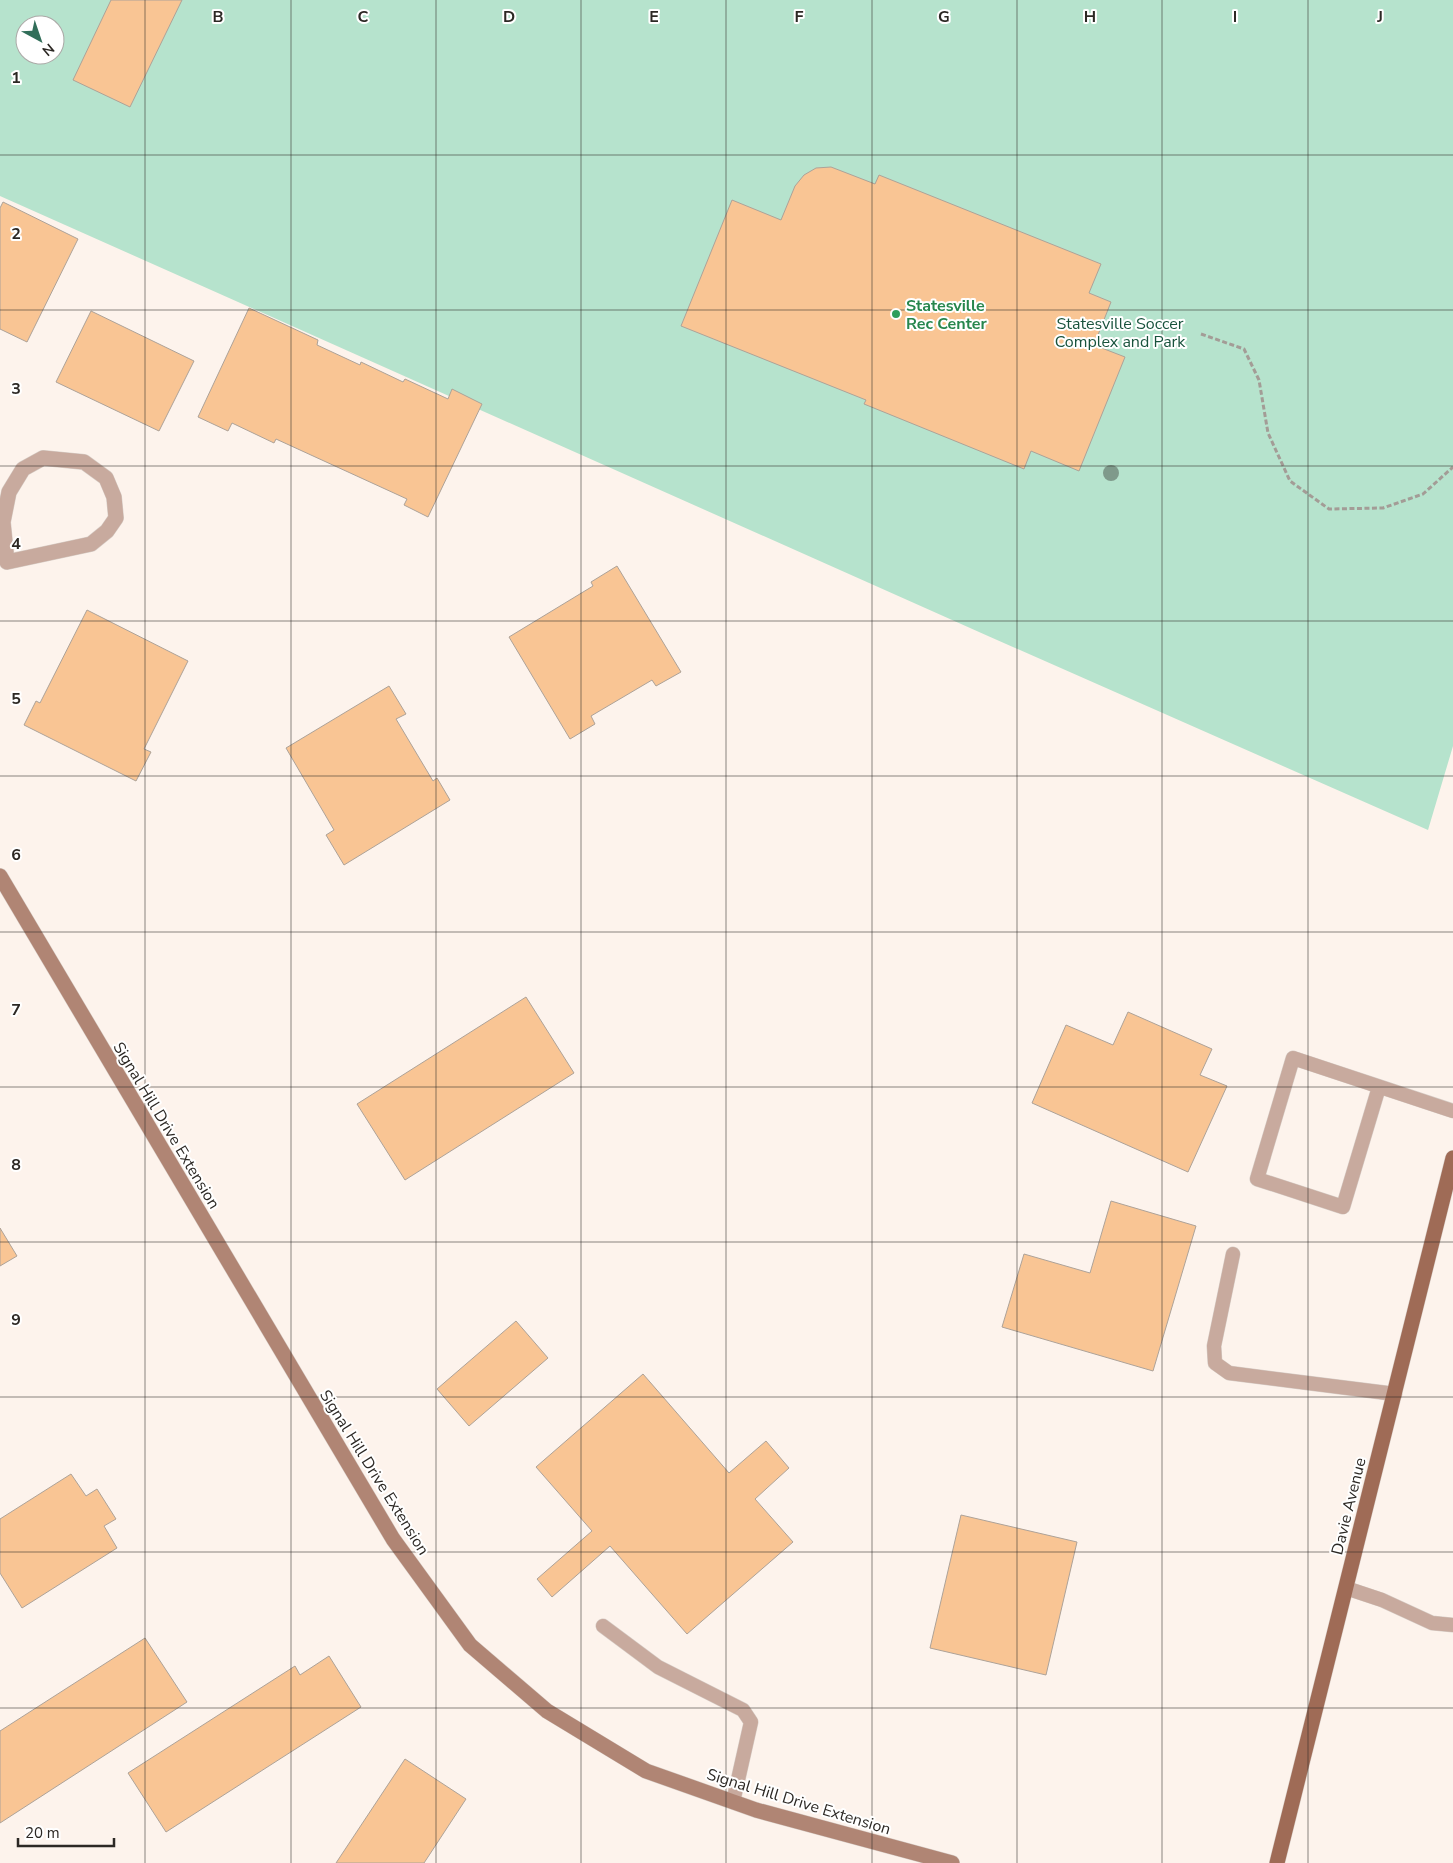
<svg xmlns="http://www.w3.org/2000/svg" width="1453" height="1863" font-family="'Nunito Sans',sans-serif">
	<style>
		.green { fill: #b6e3cd; fill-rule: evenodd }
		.building { fill: #f9c594; stroke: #ada298 }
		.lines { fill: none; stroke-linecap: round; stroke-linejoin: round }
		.lane-casing { stroke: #d7cec8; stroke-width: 15 }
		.street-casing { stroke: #d7cec8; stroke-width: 16 }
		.secondary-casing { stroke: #d7cec8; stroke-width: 16 }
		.primary-casing { stroke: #d7cec8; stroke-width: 16 }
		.path { stroke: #a39c96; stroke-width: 3; stroke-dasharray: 5 2.5; stroke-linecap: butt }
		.lane { stroke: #c8aa9e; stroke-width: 14 }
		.street { stroke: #c8aa9e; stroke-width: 15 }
		.secondary { stroke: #b08574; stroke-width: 15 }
		.primary { stroke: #9f6b56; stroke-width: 15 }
		.tree { fill: #7f9a8b }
		.grid { fill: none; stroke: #2c2824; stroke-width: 1; stroke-opacity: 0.55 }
		.leisure-dot { fill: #2e9e5b; stroke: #fff; stroke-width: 2 }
		.labels { text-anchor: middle; stroke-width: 4; stroke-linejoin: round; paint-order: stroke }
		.leisure-label { font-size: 16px; font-weight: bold; fill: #27864d; stroke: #fff; text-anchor: start }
		.park-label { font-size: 16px; fill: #18523c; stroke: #fff }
		.street-label { font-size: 16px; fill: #2c2824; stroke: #fff }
		.grid-label { font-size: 16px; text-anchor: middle; font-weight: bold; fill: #2c2824; stroke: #fff; stroke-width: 4; stroke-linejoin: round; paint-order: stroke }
	</style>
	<rect width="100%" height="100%" fill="#fdf3ec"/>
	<path class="green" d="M0 0H1453V746L1428 830 988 636 0 196ZM25 25H55V55H25Z"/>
	<path class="building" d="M111 0H182L130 107 73 80Z
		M831 167 875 184 879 175 1101 264 1089 293 1111 302 1094 345 1125 357 1079 471 1031 451 1024 469 864 404 866 400 681 326 732 200 781 220 795 186 804 175 816 168Z
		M3 202 78 239 27 342 0 329V208Z
		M249 308 318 340 317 345 360 365 361 362 403 382 405 379 448 399 452 389 482 404 428 517 404 505 407 499 276 439 274 443 232 423 228 431 198 417Z
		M91 311 194 361 159 431 56 382Z
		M617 566 681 672 656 686 652 680 591 716 595 724 570 739 509 637 593 586 591 582Z
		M87 610 188 661 144 749 151 752 136 781 24 725 36 701 40 703Z
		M389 686 406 714 396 719 433 781 437 778 450 800 344 865 326 835 334 830 286 748Z
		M526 997 574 1073 405 1180 357 1104Z
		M1128 1012 1212 1049 1200 1075 1227 1086 1188 1172 1032 1103 1066 1025 1113 1045Z
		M1111 1201 1196 1226 1153 1371 1002 1327 1024 1254 1090 1273Z
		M0 1228 17 1256 0 1266Z
		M516 1321 548 1358 469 1426 437 1389Z
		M643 1374 729 1473 766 1441 789 1468 755 1499 793 1542 687 1634 610 1546 552 1597 537 1579 592 1531 536 1467Z
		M71 1474 86 1496 97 1489 116 1519 104 1526 117 1548 22 1608 0 1573V1519Z
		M961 1515 1077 1542 1046 1675 930 1648Z
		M145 1638 187 1702 0 1823V1731Z
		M329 1656 361 1707 166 1832 128 1773 295 1666 300 1675Z
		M405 1759 466 1799 424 1863H336Z"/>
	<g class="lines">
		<g class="lane-casing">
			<path id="lane" d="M1379 1087 1343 1207 1257 1179 1293 1058 1453 1111
				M1233 1254 1214 1346 1215 1363 1229 1373 1395 1394
				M1346 1588 1382 1600 1432 1623 1453 1625
				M603 1626 658 1667 743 1710 751 1722 733 1802"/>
		</g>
		<g class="street-casing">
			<path id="street" d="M43 458 84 462 106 478 114 497 116 518 107 531 91 544 7 562 3 522 9 492 23 469Z"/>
		</g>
		<g class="secondary-casing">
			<path id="secondary" d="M0 876 393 1539 470 1645 547 1711 646 1771 756 1810 952 1863"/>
		</g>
		<g class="primary-casing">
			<path id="primary" d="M1277 1863 1453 1158"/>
		</g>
		<path class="path" d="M1201 334 1244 349 1259 380 1268 433 1290 481 1329 509 1383 508 1423 494 1453 467"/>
		<use href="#lane" class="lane"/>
		<use href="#street" class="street"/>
		<use href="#secondary" class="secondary"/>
		<use href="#primary" class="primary"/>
	</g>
	<circle class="tree" cx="1111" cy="473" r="8"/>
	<path class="grid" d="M145 0V1863M291 0V1863M436 0V1863M581 0V1863M726 0V1863M872 0V1863M1017 0V1863M1162 0V1863M1308 0V1863M0 155H1453M0 310H1453M0 466H1453M0 621H1453M0 776H1453M0 932H1453M0 1087H1453M0 1242H1453M0 1397H1453M0 1552H1453M0 1708H1453"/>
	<circle class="leisure-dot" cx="896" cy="314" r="5"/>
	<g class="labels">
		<g class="leisure-label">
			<text x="906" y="311">Statesville<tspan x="906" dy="18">Rec Center</tspan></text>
		</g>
		<g class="park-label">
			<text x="1120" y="329">Statesville Soccer<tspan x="1120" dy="18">Complex and Park</tspan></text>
		</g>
		<g class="street-label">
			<text transform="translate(167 1125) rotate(59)" y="6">Signal Hill Drive Extension</text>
			<text transform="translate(375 1472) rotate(58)" y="6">Signal Hill Drive Extension</text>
			<text transform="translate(1348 1506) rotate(-76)" y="6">Davie Avenue</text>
			<text transform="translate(799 1801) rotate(17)" y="6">Signal Hill Drive Extension</text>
		</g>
	</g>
	<g class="grid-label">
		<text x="218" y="22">B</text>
		<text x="363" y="22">C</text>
		<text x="509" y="22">D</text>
		<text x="654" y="22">E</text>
		<text x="799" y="22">F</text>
		<text x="944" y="22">G</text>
		<text x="1090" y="22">H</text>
		<text x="1235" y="22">I</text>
		<text x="1380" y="22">J</text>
		<text x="16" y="83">1</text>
		<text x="16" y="239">2</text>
		<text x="16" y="394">3</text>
		<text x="16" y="549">4</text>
		<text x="16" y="704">5</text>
		<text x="16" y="860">6</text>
		<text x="16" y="1015">7</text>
		<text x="16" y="1170">8</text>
		<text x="16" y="1325">9</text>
	</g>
	<g transform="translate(40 40) rotate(140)"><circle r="24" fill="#ffffff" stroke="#aba9a7"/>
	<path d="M0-4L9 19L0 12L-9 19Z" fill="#316e59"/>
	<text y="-8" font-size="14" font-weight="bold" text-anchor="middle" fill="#2c2824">N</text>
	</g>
	<path d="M18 1838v8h96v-8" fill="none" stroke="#2c2824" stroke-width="2.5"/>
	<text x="25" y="1838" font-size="15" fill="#2c2824" stroke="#ffffff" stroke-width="4" paint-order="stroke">20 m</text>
</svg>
